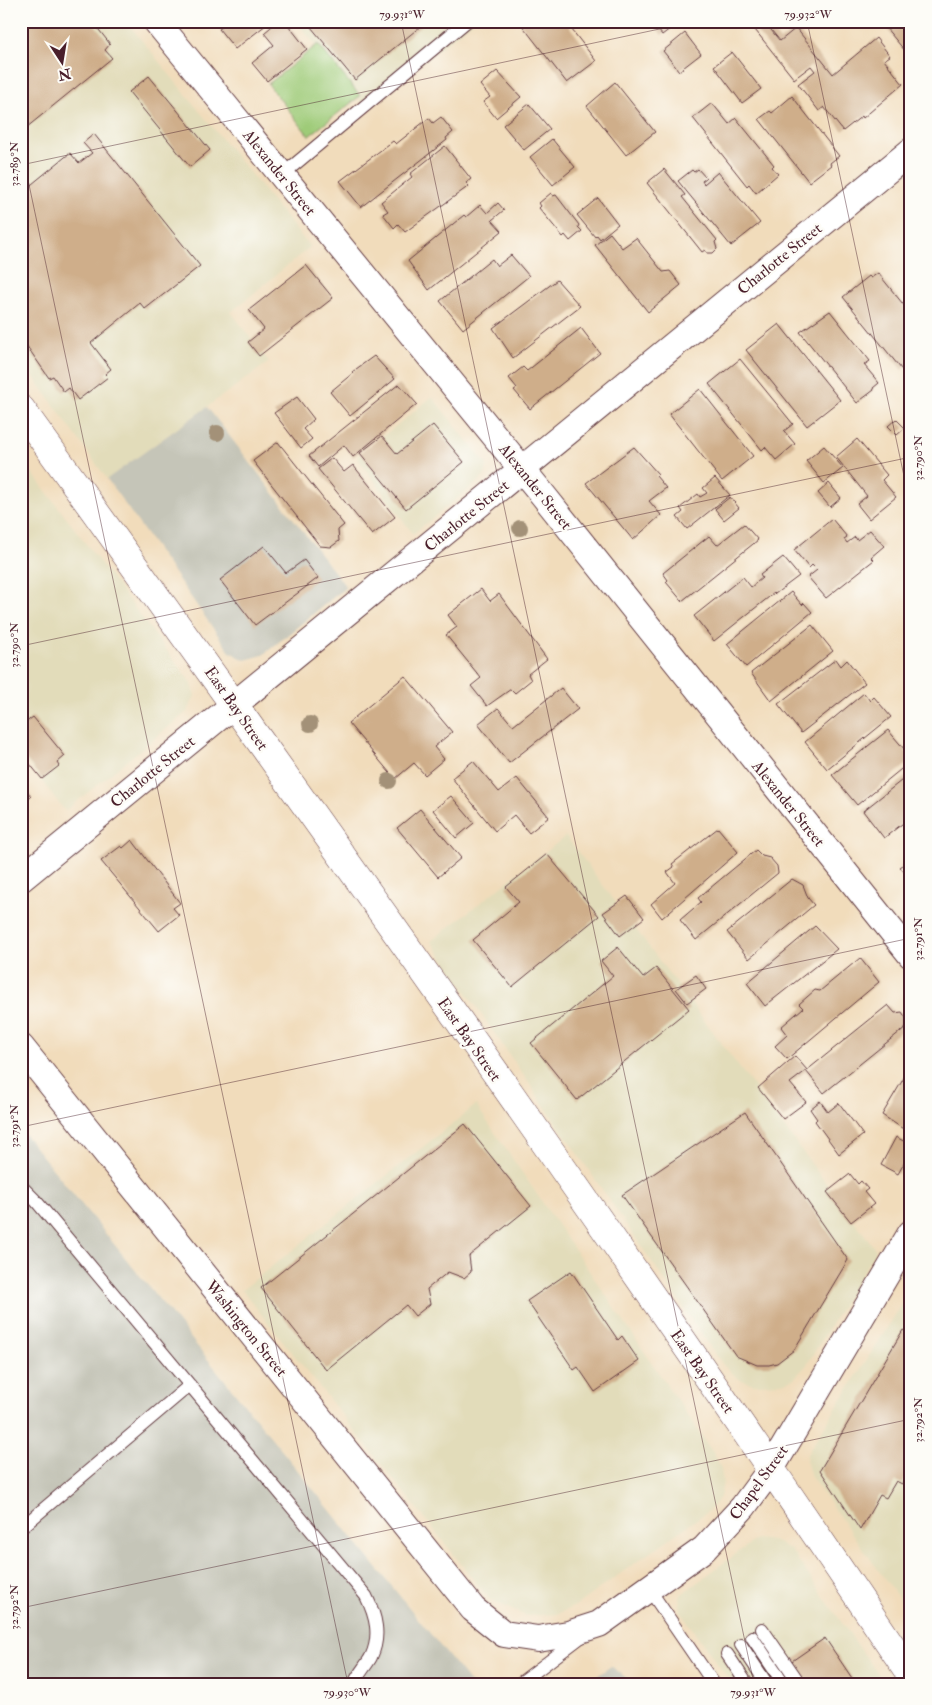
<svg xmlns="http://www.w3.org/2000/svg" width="932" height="1705" font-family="'IM FELL Double Pica',serif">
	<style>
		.built { fill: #e2dcba }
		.industrial { fill: #c5c5b8 }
		.green { fill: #9ecb78; stroke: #747552 }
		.building { fill: #cfae8a }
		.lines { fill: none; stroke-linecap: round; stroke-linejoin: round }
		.lane-casing { stroke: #633b41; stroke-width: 14 }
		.street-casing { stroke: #633b41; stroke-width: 28 }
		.secondary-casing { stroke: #633b41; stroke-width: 29 }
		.lane { stroke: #fff; stroke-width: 12 }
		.street { stroke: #fff; stroke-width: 26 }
		.secondary { stroke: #fff; stroke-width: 28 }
		.tree { fill: #a39178 }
		.ticks { fill: none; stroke: #4a1f2b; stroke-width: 1; stroke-opacity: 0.45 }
		.labels { text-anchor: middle; stroke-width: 5; stroke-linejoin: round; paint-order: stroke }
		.street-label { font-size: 16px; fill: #4a1f2b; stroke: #fdfcf7 }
		.neatline { fill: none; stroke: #4a1f2b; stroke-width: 2 }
		.ticks-label { font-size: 12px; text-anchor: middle; fill: #4a1f2b }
	</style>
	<rect width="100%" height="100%" fill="#fdfcf7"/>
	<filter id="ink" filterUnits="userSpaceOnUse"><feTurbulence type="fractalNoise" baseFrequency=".02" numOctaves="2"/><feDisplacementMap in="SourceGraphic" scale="10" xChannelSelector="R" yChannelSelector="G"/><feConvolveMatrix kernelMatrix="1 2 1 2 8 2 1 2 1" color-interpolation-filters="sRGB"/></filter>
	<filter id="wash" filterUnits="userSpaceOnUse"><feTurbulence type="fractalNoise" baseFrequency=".0096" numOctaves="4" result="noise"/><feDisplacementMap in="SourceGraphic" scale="20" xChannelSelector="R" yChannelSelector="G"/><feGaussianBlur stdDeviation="1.12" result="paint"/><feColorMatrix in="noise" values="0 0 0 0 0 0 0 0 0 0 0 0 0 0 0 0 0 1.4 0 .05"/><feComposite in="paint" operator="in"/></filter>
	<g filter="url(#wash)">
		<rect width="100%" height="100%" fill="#f1dcbb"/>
		<path class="built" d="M21 21H126L310 247 231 312 269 362 107 479 21 359Z
			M296 21H474L366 107Z
			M432 397 487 465 485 476 413 534 357 457Z
			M21 458 192 684 195 696 188 711 65 811 21 754Z
			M566 836 876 1250 806 1366 793 1379 782 1383 753 1384 739 1379 723 1365 431 941Z
			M476 1105 714 1454 721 1468 723 1482 720 1497 711 1509 575 1606 557 1614 526 1616 490 1600 242 1290Z
			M911 1290V1615L811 1477 806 1460 807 1454Z
			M756 1539 773 1541 790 1549 885 1684H732L681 1613 679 1596Z"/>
		<path class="industrial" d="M207 407 346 587 263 655 245 660 230 652 107 479Z
			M21 1130 193 1341 471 1684H21Z
			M611 1666 634 1684H586Z"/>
		<path class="green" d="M318 44 360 96 309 136 268 84Z"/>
		<g id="blocks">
			<path class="building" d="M21 21H92L110 44 105 50 112 58 21 132Z
				M217 21H271L235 49 219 29 222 27Z
				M278 21H285L307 49 267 81 252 63 274 45 264 33Z
				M306 21H418L421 26 355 80Z
				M524 21H565L596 61 567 83 521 24Z
				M645 21H673L675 25 662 35 653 23 649 26Z
				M748 21H771L767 25 780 41 796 28 833 74 876 38 890 56 884 60 903 84 863 118 862 116 843 131 824 107 819 111 798 84 815 71 811 66 794 79Z
				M880 21H911V58Z
				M685 33 701 54 679 71 663 51Z
				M732 52 761 89 742 103 714 66Z
				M497 71 521 97 496 118 483 102 490 97 480 85Z
				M149 76 210 150 190 167 129 92Z
				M615 82 655 132 626 155 587 106Z
				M792 96 839 156 830 163 831 165 809 182 759 119 770 111 772 113Z
				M712 103 729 124 736 118 774 165 772 167 778 174 756 193 749 184 747 186 693 118Z
				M529 104 550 129 524 150 503 125Z
				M441 117 453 132 446 138 447 140 361 207 340 181 393 141 396 144 429 118 433 123Z
				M94 134 200 266 145 309 140 303 91 343 111 369 105 374 108 377 78 400 69 388 64 392 53 376 49 378 24 342 27 340 21 333V193L70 153 79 163 92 153 83 143Z
				M552 139 575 167 553 185 530 157Z
				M445 146 471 179 466 183 469 186 405 232 398 224 394 228 383 214 388 211 381 202 412 177 410 174Z
				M664 169 685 195 682 197 717 240 715 242 717 249 713 253H707L705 250 702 252 647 183Z
				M698 169 706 178 702 181 704 184 718 172 760 223 731 246 678 181 692 170 694 172Z
				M551 193 553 196 556 195 579 225 578 227 582 231 570 241 565 235 563 237 539 208 541 206 539 203Z
				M598 198 618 224 600 239 597 235 595 237 577 215Z
				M498 203 504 210 492 220 502 231 429 290 408 261 464 215 466 217 480 205 487 213Z
				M610 233 622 248 636 238 663 272 670 271 681 285 648 312 595 245Z
				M511 255 529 276 463 329 440 301 492 259 497 266Z
				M306 265 333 298 259 356 248 342 264 329 249 310Z
				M878 273 911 314V363L902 370 843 297 869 276 871 278Z
				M557 280 580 306 513 358 493 328Z
				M830 311 870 361 864 365 879 383 873 388 874 390 857 403 800 332Z
				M779 324 840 400 807 426 746 350Z
				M581 328 600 353 530 409 514 390 517 388 509 378 523 367 527 371Z
				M374 356 395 379 350 416 330 392 353 373 352 372Z
				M740 359 793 424 784 431 795 444 776 460 765 447 762 450 709 384Z
				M399 384 417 404 353 457 344 445 318 467 309 456Z
				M700 389 753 456 722 481 669 414Z
				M297 397 314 419 303 429 312 439 301 448 274 413Z
				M896 419 905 428 897 435 888 426Z
				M433 425 464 462 406 509 360 453 382 436 397 454Z
				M857 439 887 475 882 480 896 497 869 519 857 504 867 496 836 457Z
				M278 442 344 525 338 530 339 541 331 547 320 546 253 461Z
				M824 446 843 468 824 483 806 461Z
				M634 447 658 474 656 476 666 488 649 501 661 515 633 540 586 483Z
				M332 458 344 472 353 465 395 517 372 535 318 469Z
				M715 478 730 495 687 529 677 517 683 512 680 508 698 494 700 497 707 493 703 488Z
				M829 483 841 498 830 507 818 493Z
				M730 497 739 508 724 520 715 509Z
				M832 519 847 537 844 539 847 543 855 537 857 540 870 530 884 546 871 557 874 560 826 598 808 577 817 570 812 565 809 568 794 550Z
				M744 524 758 540 682 601 666 582 668 580 663 573 709 536 717 545Z
				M264 546 286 573 304 560 318 578 255 625 220 580Z
				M783 557 799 576 775 594 774 593 714 641 694 616 743 577 751 587 762 578 760 575Z
				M481 589 490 601 499 594 547 659 528 674 531 680 515 693 511 689 487 706 471 686 481 678 446 635 457 627 448 615Z
				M791 592 802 605 804 603 812 612 746 667 727 644Z
				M812 625 833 651 771 701 751 673Z
				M836 659 841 666 847 660 865 683 801 733 778 704Z
				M405 676 452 732 434 747 444 759 425 775 414 763 395 779 348 723Z
				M561 688 578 709 509 763 478 724 498 708 513 726Z
				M864 693 870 701 874 697 891 717 827 769 805 742Z
				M33 717 65 756 57 763 59 766 42 779 21 753V726Z
				M888 730 911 757V761L857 805 832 775Z
				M473 761 499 792 517 778 549 817 529 833 514 815 495 831 452 778Z
				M911 773V817L884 838 863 811Z
				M21 784 31 796 24 802 27 815 21 819Z
				M451 796 474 823 456 838 433 810Z
				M420 809 461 858 438 877 397 828Z
				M718 828 738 852 662 918 651 904 675 883 667 872 674 867 672 864Z
				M132 840 180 903 173 908 179 915 159 931 101 861 121 846 123 848Z
				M756 850 762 856 770 858 777 866 778 873 696 940 680 920 701 902 698 898Z
				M547 854 599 916 512 987 473 940 519 902 506 887Z
				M911 859V880L900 867Z
				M792 879 803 885 808 898 814 905 749 959 727 932Z
				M627 896 644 918 620 936 603 913Z
				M815 926 837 949 765 1006 747 983Z
				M618 947 643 978 656 968 689 1009 577 1100 531 1043 613 976 601 961Z
				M860 958 879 982 787 1059 775 1046 787 1035 781 1027 803 1008 799 1004 815 990 820 991Z
				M696 975 706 989 687 1003 676 989Z
				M888 1005 895 1013 902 1012 906 1018V1027L824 1093 806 1071Z
				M795 1056 807 1070 790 1083 806 1102 783 1119 758 1088Z
				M911 1066V1134L882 1115Z
				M820 1101 828 1112 839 1103 863 1135 839 1154 815 1121 817 1119 810 1109Z
				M745 1112 848 1260 794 1350 777 1363 769 1365H757L736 1356 622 1195Z
				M465 1124 531 1206 469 1256 471 1272 464 1278 448 1272 427 1289 430 1304 415 1316 406 1305 326 1370 261 1288Z
				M896 1137 911 1145V1151L898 1174 881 1165Z
				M850 1174 858 1184 861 1181 868 1189 864 1192 874 1204 851 1222 827 1192Z
				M571 1271 618 1340 622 1336 639 1361 595 1392 578 1367 574 1370 527 1301Z
				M911 1326V1468L902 1484 896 1481 886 1498 880 1495 860 1530 820 1470 903 1330 907 1332Z
				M825 1638 856 1684H789L799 1676 789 1663Z"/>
		</g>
	</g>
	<g filter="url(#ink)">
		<use href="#blocks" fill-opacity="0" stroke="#633b41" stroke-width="1"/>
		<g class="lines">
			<g class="lane-casing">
				<path id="lane" d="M282 175 467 21
					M21 1186 36 1201 366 1596C376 1616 381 1636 371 1657 366 1666 358 1674 354 1684
					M21 1528 190 1385
					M649 1589 714 1684
					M762 1629 800 1684
					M752 1637 784 1684
					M741 1645 767 1684
					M727 1654 747 1684
					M519 1684 581 1637"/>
			</g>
			<g class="street-casing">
				<path id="street" d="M156 21 543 495 911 955
					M21 879 911 151
					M21 1047 473 1609 504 1634 538 1639 568 1634 599 1624 704 1549 743 1507 771 1469 911 1233"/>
			</g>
			<g class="secondary-casing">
				<path id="secondary" d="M21 409C323 827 623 1247 911 1675"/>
			</g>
			<use href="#lane" class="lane"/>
			<use href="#street" class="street"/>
			<use href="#secondary" class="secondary"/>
		</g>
		<g class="tree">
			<circle cx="217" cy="433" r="8"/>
			<circle cx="520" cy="528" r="8"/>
			<circle cx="310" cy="724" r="8"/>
			<circle cx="389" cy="781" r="8"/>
		</g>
	</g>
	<path class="ticks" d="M401 21 754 1684M807 21 911 509M21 147 348 1684M21 165 697 21M21 646 911 457M21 1127 911 938M21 1608 911 1419"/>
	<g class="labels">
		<g class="street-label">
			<text transform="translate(280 172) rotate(51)" y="6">Alexander Street</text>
			<text transform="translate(779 258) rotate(-39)" y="6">Charlotte Street</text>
			<text transform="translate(536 486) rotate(51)" y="6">Alexander Street</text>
			<text transform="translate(466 515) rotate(-39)" y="6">Charlotte Street</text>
			<text transform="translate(237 708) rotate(55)" y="6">East Bay Street</text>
			<text transform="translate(152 771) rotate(-39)" y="6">Charlotte Street</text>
			<text transform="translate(789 803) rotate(51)" y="6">Alexander Street</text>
			<text transform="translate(470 1039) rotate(55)" y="6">East Bay Street</text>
			<text transform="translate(247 1328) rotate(51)" y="6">Washington Street</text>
			<text transform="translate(703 1371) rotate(55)" y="6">East Bay Street</text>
			<text transform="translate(758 1482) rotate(-54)" y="6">Chapel Street</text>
		</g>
	</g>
	<rect width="932" height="1705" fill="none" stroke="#fdfcf7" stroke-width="55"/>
	<g transform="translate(62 62) rotate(168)" stroke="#fdfcf7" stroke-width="4" paint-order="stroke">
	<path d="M0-4L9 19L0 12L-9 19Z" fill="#4a1f2b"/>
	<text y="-8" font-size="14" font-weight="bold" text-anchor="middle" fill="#4a1f2b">N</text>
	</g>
	<rect x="28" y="28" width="876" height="1650" class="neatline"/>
	<g class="ticks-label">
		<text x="402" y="18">79.931°W</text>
		<text x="808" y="18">79.932°W</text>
		<text transform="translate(14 164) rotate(-90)" y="4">32.789°N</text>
		<text transform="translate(918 458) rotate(-90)" y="4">32.790°N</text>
		<text transform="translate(14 645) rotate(-90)" y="4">32.790°N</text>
		<text transform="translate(918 939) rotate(-90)" y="4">32.791°N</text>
		<text transform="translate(14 1126) rotate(-90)" y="4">32.791°N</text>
		<text transform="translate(918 1420) rotate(-90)" y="4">32.792°N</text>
		<text transform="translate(14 1607) rotate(-90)" y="4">32.792°N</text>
		<text x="347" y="1696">79.930°W</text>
		<text x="753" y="1696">79.931°W</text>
	</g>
</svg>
